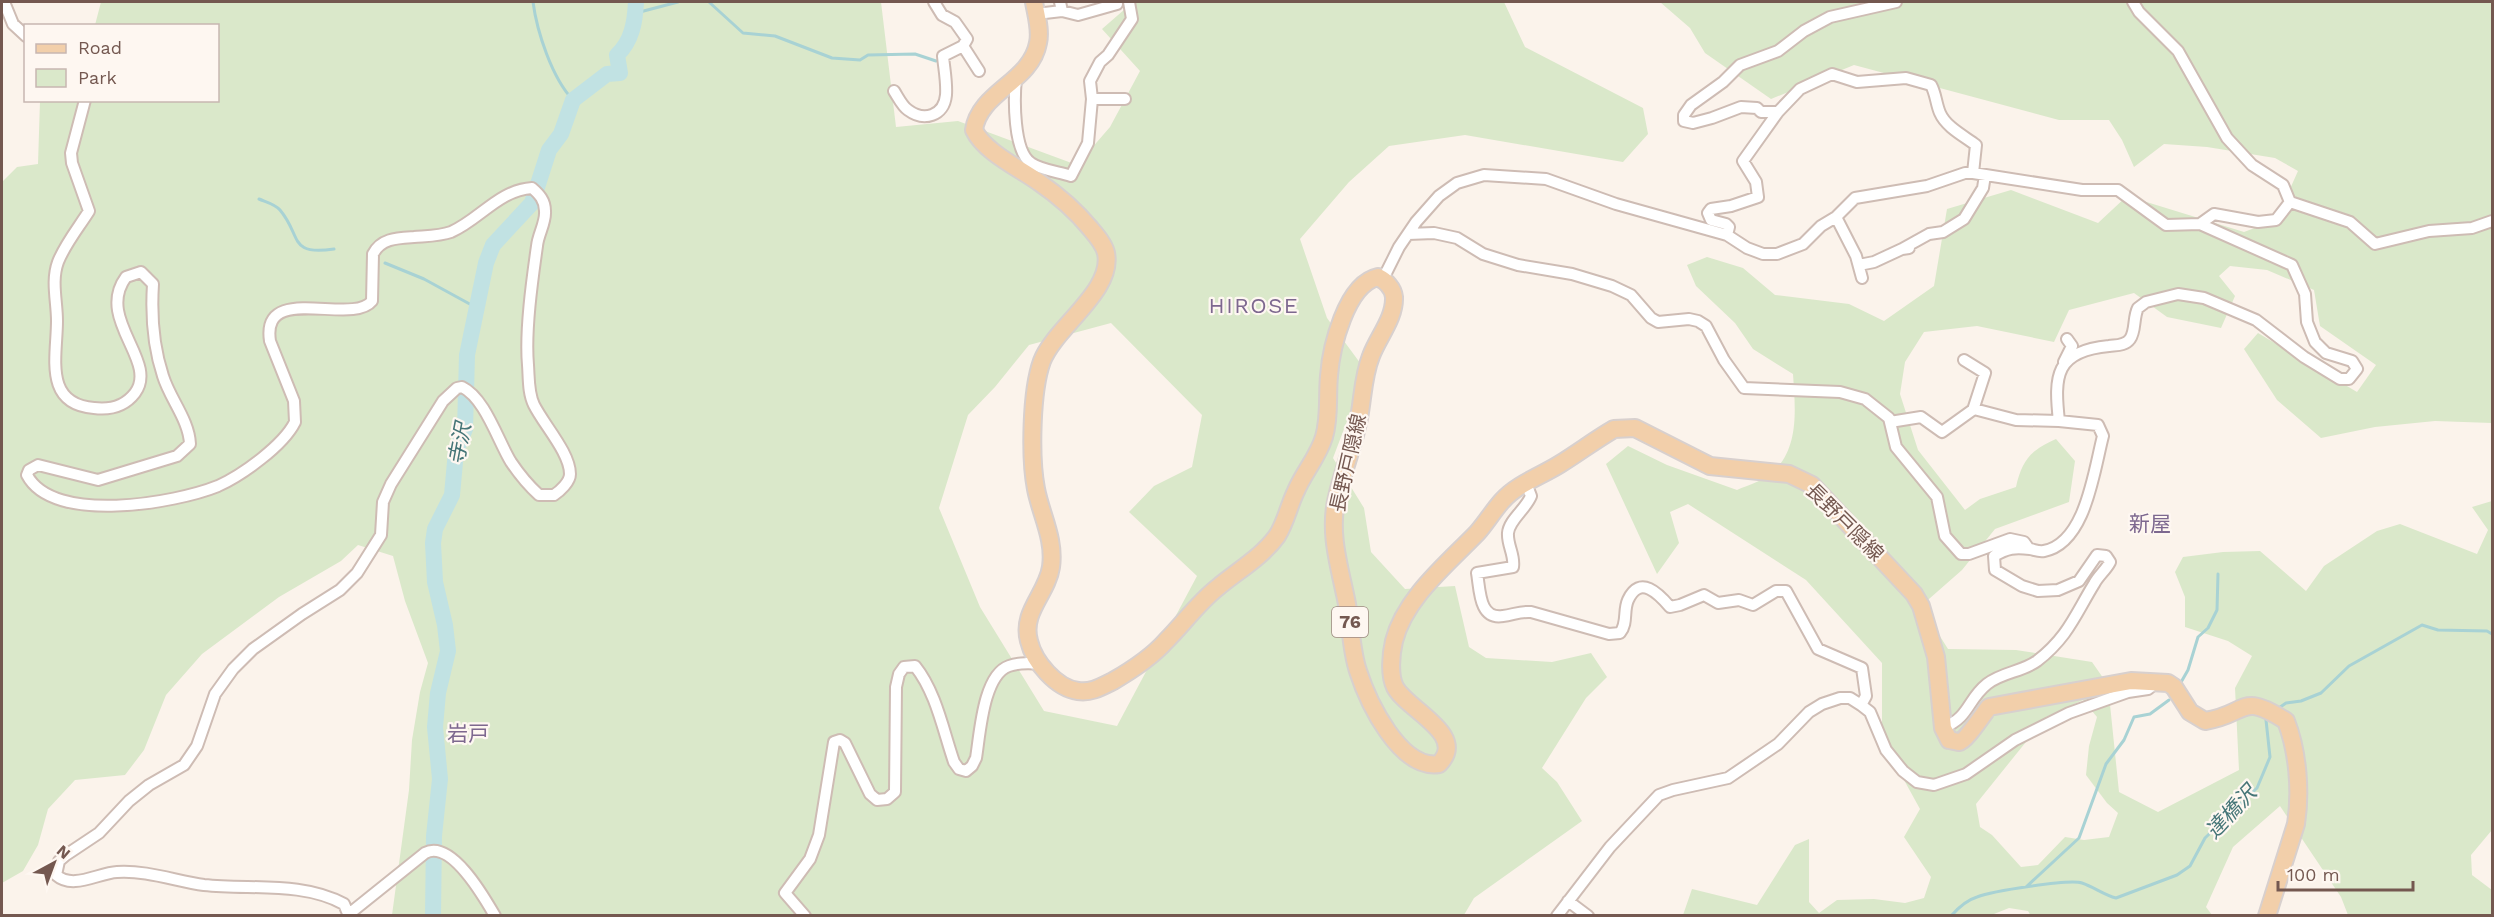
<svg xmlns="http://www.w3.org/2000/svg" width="2494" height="917" font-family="'Work Sans','Noto Sans JP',sans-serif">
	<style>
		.green { fill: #dae8ca; fill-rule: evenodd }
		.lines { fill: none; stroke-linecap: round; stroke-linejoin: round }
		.stream { stroke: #a8d2d4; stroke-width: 3 }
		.river { stroke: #c1e2e3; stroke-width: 16 }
		.street-casing { stroke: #cebcb4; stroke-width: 14 }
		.primary-casing { stroke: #d8d0ce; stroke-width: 20 }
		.street { stroke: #fff; stroke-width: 10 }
		.primary { stroke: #f2cfaa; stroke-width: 16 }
		.labels { text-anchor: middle; stroke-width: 4.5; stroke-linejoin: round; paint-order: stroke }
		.shield { fill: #fef7f1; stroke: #9d8880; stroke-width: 1.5 }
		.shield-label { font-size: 18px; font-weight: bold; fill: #745850 }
		.street-label { font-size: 20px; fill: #745850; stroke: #fef7f1 }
		.water-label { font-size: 21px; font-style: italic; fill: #457577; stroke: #fef7f1 }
		.neighbourhood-label { font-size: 21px; fill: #7d688f; stroke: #fef7f1 }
		.quarter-label { font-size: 22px; letter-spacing: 1.5px; fill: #7d688f; stroke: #fef7f1 }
	</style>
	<rect width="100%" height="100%" fill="#fbf3eb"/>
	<path class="green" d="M101 2H881L896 127 958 121 1077 165 1110 127 1140 71 1102 29 1133 2H1504L1525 47 1643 108 1648 134 1623 162 1465 135 1389 146 1349 182 1300 239 1327 318 1366 371 1333 458 1364 508 1371 552 1405 589 1455 586 1469 647 1486 658 1552 662 1591 653 1607 677 1586 698 1542 768 1557 782 1582 821 1474 898 1464 915H392L409 790 412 740 420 692 428 663 405 601 393 556 358 545 341 561 279 597 202 654 166 695 144 750 125 775 75 780 48 809 38 845 23 871 2 883V182L17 167 38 164 40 101 218 100V26L95 25ZM1111 323 1202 415 1192 467 1154 486 1129 512 1197 576 1117 726 1044 711 980 607 939 508 968 415 995 387 1029 345Z
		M1660 2H2492V423L2435 421 2375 427 2321 438 2277 400 2244 349 2258 333 2357 392 2376 365 2320 326 2314 290 2267 270 2230 266 2219 276 2235 296 2221 328 2167 317 2134 293 2069 310 2054 342 1977 326 1924 332 1905 362 1900 394 1918 450 1965 510 1980 499 2016 487C2022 460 2031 450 2056 439L2075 461 2069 502 1995 529 1962 570 1921 606 1948 649 2016 650 2092 662 2108 685 2119 792 2158 812 2239 770 2235 688 2252 656 2228 641 2185 627V597L2175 572 2183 557 2223 552 2260 551 2306 591 2324 566 2377 531 2400 524 2477 554 2488 530 2472 507 2492 501V830L2471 855 2472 875 2492 890V915H2348L2341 897 2280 806 2233 847 2206 907 2212 915 2031 916 2028 911 2009 908 1989 916 1683 915 1692 889 1757 905 1795 845 1809 839V902L1819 913 1837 900 1874 899 1905 903 1924 898 1931 877 1904 837 1920 809 1882 740V663L1806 580 1688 504 1670 512 1679 543 1657 574 1606 464 1628 446 1667 465 1737 490C1748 485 1766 480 1774 471 1800 446 1795 406 1793 374L1753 349 1735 323 1696 286 1687 265 1707 257 1743 268 1775 295 1849 304 1884 321 1934 286 1947 209 2011 190 2098 223 2127 196 2244 232 2276 220 2298 171 2275 158 2207 147 2164 144 2134 167 2122 140 2109 120H2059L1854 65 1771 99 1705 53 1690 28ZM2083 700 2097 717 2089 746 2086 775 2107 803 2118 813 2109 837 2084 840 2065 837 2038 865 2021 867 1992 835 1980 827 1976 804 2046 717Z"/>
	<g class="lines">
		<path class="stream" d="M533 2C537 32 552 78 573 100
			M709 2 743 33 775 36 832 58 860 60 868 55 915 54 936 61
			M636 13 678 2
			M259 199C266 202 275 204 280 210 302 236 288 256 334 249
			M385 263 424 279 477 308
			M2180 684 2188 670 2198 637 2208 628 2217 610 2218 574
			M2276 710 2286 703 2301 701 2321 693 2349 666 2422 625 2438 630 2487 631 2492 634
			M2026 887 2079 838 2106 764 2124 740 2134 717 2150 714 2169 700
			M1951 916C1958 908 1967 900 1977 897 1992 891 2069 879 2082 883 2094 887 2104 895 2116 898L2177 875 2190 866 2205 838 2257 788 2270 757 2266 720 2269 717"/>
		<path class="river" d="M433 916 434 836 440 779 435 727 438 693 448 651 445 625 435 582 433 543 435 529 452 495 456 451 465 429 467 355 486 263 493 245 532 203 549 150 561 134 573 100 607 74 620 73 617 55C632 41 635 22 636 2"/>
		<g class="street-casing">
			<path id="street" d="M4 2 13 24 26 36
				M934 2 942 15 955 22 967 39 963 46 979 71
				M2133 2 2139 12 2178 51 2227 138 2252 165 2283 185 2290 202
				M1062 11 1078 15 1117 4
				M1036 14 1062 11 1060 2
				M1016 78C1014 98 1013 151 1031 163 1041 170 1059 172 1071 176L1088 143 1092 99 1090 81 1100 62 1108 55 1132 19 1129 2
				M894 91C898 97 902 106 908 110 924 122 944 116 946 95 947 82 944 68 943 56L963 46
				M1092 99H1125
				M85 100 71 153 72 163 89 211C79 227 65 244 58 262 51 281 57 301 57 321 57 356 43 404 94 408 110 410 125 406 135 393 159 361 95 319 126 277L141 272 153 284C151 315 153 346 163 376 170 399 189 420 190 444L177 456 98 480 38 465 29 470 27 475C53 525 176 503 218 486 242 475 283 446 295 422L294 401 270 341C261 282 352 326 372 301L373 254C381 238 398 238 414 237 425 236 440 236 451 232 479 220 499 190 532 188 539 194 545 200 545 211 546 223 538 234 537 246 532 281 525 331 528 365 529 378 528 393 534 405 544 425 570 453 570 474 570 482 560 491 554 495H539C528 485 519 474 511 462 498 441 485 398 462 387L457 388 443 401 391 484 383 502 381 535 357 573 340 590 302 614 253 649 233 669 215 694 197 746 184 765 149 785 129 801 99 833 66 855 59 861 56 875C73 890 98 873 117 872 146 870 176 881 204 885 250 890 302 881 344 904L349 916
				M1778 112 1800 89 1832 74 1857 82 1906 78 1931 85C1936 94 1936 104 1940 113 1946 127 1964 136 1976 145L1973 173
				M2290 202 2350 222 2375 244 2429 231 2472 228 2492 221
				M1836 217 1856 256 1862 278
				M2200 224 2214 214 2258 222 2276 220 2290 202
				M1408 234 1434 233 1457 238 1483 254 1518 265 1572 274 1612 286 1631 295 1651 318 1658 322 1689 319 1698 321 1706 326 1724 360 1744 388 1840 392 1865 399 1889 418 1896 447 1937 497 1945 536 1961 554H1969L2010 539 2024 542 2029 549
				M1727 235 1729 227 1726 224 1711 220 1708 213 1711 209 1731 206 1758 197 1756 182 1743 161 1778 112H1761L1757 108 1741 107 1712 118 1693 123 1684 121V115L1691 105 1723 82 1740 65 1778 51 1804 31 1830 17 1896 2
				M1902 249 1929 234 1943 232 1964 219 1983 188 1985 175
				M1859 265 1874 262 1902 249 1909 248
				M1383 279 1399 247 1416 222 1439 196 1457 183 1484 175 1546 179 1616 204 1727 235 1747 248 1763 254H1777L1803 244 1821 226 1836 217 1855 198 1927 186 1965 173H1973L2082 190H2118L2166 225 2200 224 2292 265 2305 294 2307 322 2315 342 2326 353 2352 361 2357 369 2349 379H2340L2304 357 2256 320 2204 298 2178 294 2146 302 2138 308C2133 317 2136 331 2130 339 2125 346 2116 345 2109 346 2055 351 2054 376 2059 421L2098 425 2103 436C2094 470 2086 543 2044 551 2039 552 2035 550 2030 549 2015 547 2007 548 1994 556L1995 570 2022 586 2038 591 2058 590 2079 581 2097 555 2106 556 2110 562C2106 570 2098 576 2094 584 2075 615 2068 637 2037 661 2022 672 2002 672 1987 684 1967 700 1970 717 1943 728
				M1964 360 1985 373 1973 410
				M2064 362 2072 346 2067 339
				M1890 422 1921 417 1942 432 1974 409 2016 420 2059 421
				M1526 483 1531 496C1526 509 1509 520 1508 533 1507 545 1515 555 1513 567L1477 573C1480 590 1479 620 1503 616 1513 615 1520 611 1531 612L1609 634 1620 633C1628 623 1623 611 1628 600 1640 574 1659 594 1670 607L1680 605 1704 595 1718 603 1739 600 1753 605 1776 591H1786L1818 649 1862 668 1866 696 1861 705
				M1568 901 1588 916
				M349 914 425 853C451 839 484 897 495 916
				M805 916 785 893 810 859 819 835 834 742 840 740 845 743 870 794 877 800 887 799 895 792 896 687 899 674 904 667 915 666C936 692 943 730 954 762L959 769 966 771 972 766 976 758C980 734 983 675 1009 666 1020 662 1031 663 1041 664
				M1557 916 1610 847 1659 795 1673 790 1728 778 1778 744 1809 712 1822 704 1840 698H1850L1861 705 1870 712 1886 750 1903 771 1917 782 1934 785 1966 774 2015 740 2069 713 2128 692 2148 689 2153 685"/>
		</g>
		<g class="primary-casing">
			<path id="primary" d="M1034 2C1036 14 1041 30 1038 43 1031 82 979 92 974 130 984 152 1021 169 1040 183 1059 196 1075 210 1090 228 1096 235 1104 244 1106 253 1114 291 1055 327 1042 361 1031 391 1030 458 1036 489 1041 515 1055 539 1051 567 1047 594 1021 612 1029 641 1034 662 1056 688 1078 691 1091 693 1101 687 1113 681 1132 670 1151 658 1166 641 1183 624 1198 603 1217 588 1237 571 1261 558 1277 536 1286 522 1289 505 1296 491 1304 472 1318 457 1324 437 1330 417 1327 397 1329 376 1331 348 1346 284 1378 277 1386 281 1393 288 1394 297 1395 318 1378 337 1371 356 1363 376 1363 397 1359 418 1354 445 1343 470 1337 497 1328 533 1340 568 1347 604 1351 626 1351 650 1358 671 1368 702 1400 770 1439 764 1468 734 1407 710 1395 687 1389 675 1391 654 1394 641 1405 598 1447 564 1477 533 1486 523 1493 511 1502 501 1517 484 1541 476 1560 464 1578 453 1595 440 1614 429L1635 428 1710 466 1789 474 1812 485 1914 594 1921 606 1936 657 1943 728 1949 740C1950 740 1958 742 1959 742 1966 741 1983 714 1989 707L2131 681 2168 683 2174 687 2190 712 2205 721C2249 714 2239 691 2286 721 2298 752 2301 792 2296 824L2267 916"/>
		</g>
		<use href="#street" class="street"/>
		<use href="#primary" class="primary"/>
	</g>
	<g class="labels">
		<rect class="shield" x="1332" y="607" width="36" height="30" rx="4.5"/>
		<g class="shield-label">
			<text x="1350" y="628">76</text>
		</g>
		<g class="street-label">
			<text transform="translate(1348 463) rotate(-77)" y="7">長野戸隠線</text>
			<text transform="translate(1845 522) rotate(45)" y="7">長野戸隠線</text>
		</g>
		<g class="water-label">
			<text transform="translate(460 444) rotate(-79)" y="7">寺沢</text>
			<text transform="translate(2231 812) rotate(-47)" y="7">達橋沢</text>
		</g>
		<g class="neighbourhood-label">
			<text x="2150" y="531">新屋</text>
			<text x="468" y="741">岩戸</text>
		</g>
		<g class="quarter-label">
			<text x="1254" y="313">HIROSE</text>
		</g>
	</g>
	<rect width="2494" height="917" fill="none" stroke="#745850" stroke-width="6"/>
	<rect x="24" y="24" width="195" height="78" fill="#fef7f1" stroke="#c7b7b1" stroke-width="1.5"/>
	<rect x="36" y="44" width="30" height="9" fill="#f2cfaa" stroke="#c7b7b1" stroke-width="1.5"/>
	<text x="78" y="54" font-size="18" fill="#745850">Road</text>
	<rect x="36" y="69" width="30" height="18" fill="#dae8ca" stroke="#c7b7b1" stroke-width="1.5"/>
	<text x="78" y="84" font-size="18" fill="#745850">Park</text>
	<g transform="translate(54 863) rotate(41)" stroke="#fef7f1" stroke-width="4.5" paint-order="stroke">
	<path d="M0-4.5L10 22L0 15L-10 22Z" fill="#745850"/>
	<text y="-9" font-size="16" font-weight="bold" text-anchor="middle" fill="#745850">N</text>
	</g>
	<path d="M2278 881v9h135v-9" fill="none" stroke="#745850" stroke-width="3"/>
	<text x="2287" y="881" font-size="18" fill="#745850" stroke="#fef7f1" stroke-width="4.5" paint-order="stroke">100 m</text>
</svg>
